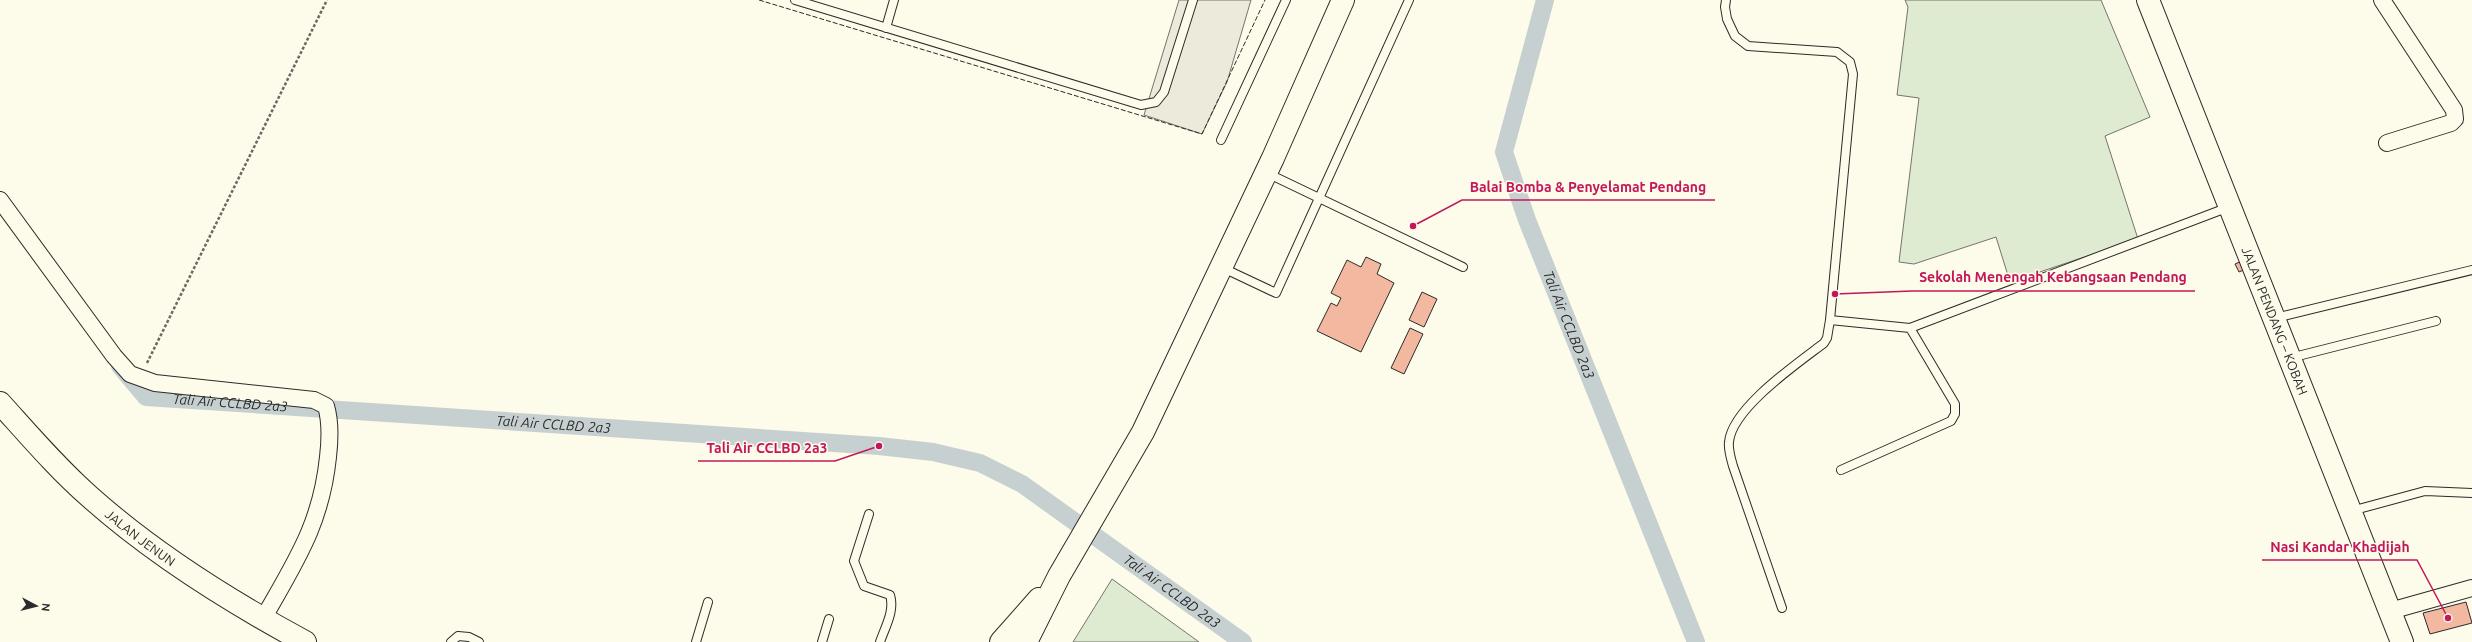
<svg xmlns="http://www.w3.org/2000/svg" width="2472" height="642" font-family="Ubuntu,sans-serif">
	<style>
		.green { fill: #deebd1; stroke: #74746e }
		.parking { fill: #eceadb; stroke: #74746e }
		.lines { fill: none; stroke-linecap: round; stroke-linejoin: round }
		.canal { stroke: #c7d0d0; stroke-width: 18 }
		.building { fill: #f2b8a0; stroke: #2b2b2b }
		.lane-casing { stroke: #2b2b2b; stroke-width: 10 }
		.street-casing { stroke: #2b2b2b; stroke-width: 18 }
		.secondary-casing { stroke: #2b2b2b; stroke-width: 24 }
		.path { stroke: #6a6964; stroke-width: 2.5; stroke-dasharray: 3 2; stroke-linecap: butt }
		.lane { stroke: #fdfbea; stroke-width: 8 }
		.street { stroke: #fdfbea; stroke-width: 16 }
		.secondary { stroke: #fdfbea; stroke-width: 22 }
		.fence { stroke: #2b2b2b; stroke-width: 1; stroke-dasharray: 5 2; stroke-linecap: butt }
		.labels { text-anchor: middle; stroke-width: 3; stroke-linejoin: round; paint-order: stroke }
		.street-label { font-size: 13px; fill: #2b2b2b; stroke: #fdfbea }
		.water-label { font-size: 14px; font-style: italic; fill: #2b2b2b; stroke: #fdfbea }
		.leader { fill: none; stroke: #c2185b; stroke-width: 1.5 }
		.callout-dot { fill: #c2185b; stroke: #fdfbea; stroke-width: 1.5 }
		.callout-label { font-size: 14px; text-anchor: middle; font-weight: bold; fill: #c2185b; stroke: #fdfbea; stroke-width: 3; stroke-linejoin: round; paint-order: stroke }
	</style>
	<rect width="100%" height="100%" fill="#fdfbea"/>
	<path class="green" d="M1905 0H2101L2150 117 2105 136 2138 239 2010 282 1996 237 1914 264 1899 262 1919 98 1897 95 1908 7Z
		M1112 579 1199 642H1073Z"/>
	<path class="parking" d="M1179 0H1251L1227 82 1202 134 1144 115Z"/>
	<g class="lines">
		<g class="canal">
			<path id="s1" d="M1545 0 1504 152 1527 220 1696 642"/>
			<path id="s2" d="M120 366 146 397 879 446 933 452 980 463 1022 484 1243 642"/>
		</g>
	</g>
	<path class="building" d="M1366 257 1381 264 1377 274 1394 283 1361 352 1317 331 1331 303 1337 306 1341 298 1331 293 1347 260 1361 267Z
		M2242 261 2246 269 2239 272 2235 264Z
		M1422 292 1437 299 1424 327 1409 320Z
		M1410 328 1423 334 1404 374 1391 368Z
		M2466 602 2472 623 2430 634 2423 613Z"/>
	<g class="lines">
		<g class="lane-casing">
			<path id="lane" d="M795 0 1141 105 1156 102 1164 92 1193 0
				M1726 0 1725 7 1727 19 1735 36 1748 46 1837 52 1850 62 1853 74 1830 320 1910 328 2229 207
				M886 28 894 0
				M1221 140 1286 0
				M1267 173 1463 267
				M1223 268 1276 293 1409 0
				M2275 318 2472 270
				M2290 358 2436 321
				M1841 470 1951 421 1955 414V404L1910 328
				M2351 511 2425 491 2472 493
				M869 514 854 561 864 586 890 595C895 611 885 627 880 642
				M1782 608 1733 466C1731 459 1728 449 1729 442 1732 408 1798 363 1824 343L1827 338 1830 320
				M451 642 458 636 469 637 479 642
				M696 642 708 602
				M822 642 829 619"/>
		</g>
		<g class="street-casing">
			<path id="street" d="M2382 0 2454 110 2455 119 2451 123 2387 143
				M0 200 114 356 130 374 155 383 314 400 326 406C331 423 330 440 328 457 321 525 295 562 263 619
				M2390 611 2472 588"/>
		</g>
		<g class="secondary-casing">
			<g id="secondary">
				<path id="s3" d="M2148 0 2402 642"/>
				<path id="s4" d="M0 403C29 435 58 469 90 497 155 555 229 601 305 642"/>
				<path d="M1001 642 1039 599"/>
				<path d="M1026 642 1059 576 1143 432 1273 158 1343 0"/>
			</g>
		</g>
		<path class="path" d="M147 363 327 0"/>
		<use href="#lane" class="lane"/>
		<use href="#street" class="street"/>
		<use href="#secondary" class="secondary"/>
		<path class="fence" d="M759 0 1202 134 1265 0"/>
	</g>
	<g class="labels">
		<g class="street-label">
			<text dy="5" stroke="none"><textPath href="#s3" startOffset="345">JALAN PENDANG – KOBAH</textPath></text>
			<text dy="5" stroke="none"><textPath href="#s4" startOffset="195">JALAN JENUN</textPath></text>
		</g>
		<g class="water-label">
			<text dy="5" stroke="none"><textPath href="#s1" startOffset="342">Tali Air CCLBD 2a3</textPath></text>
			<text dy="5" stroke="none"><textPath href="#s2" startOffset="125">Tali Air CCLBD 2a3</textPath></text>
			<text dy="5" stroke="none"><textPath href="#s2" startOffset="449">Tali Air CCLBD 2a3</textPath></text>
			<text dy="5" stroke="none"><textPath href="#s2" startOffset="1109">Tali Air CCLBD 2a3</textPath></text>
		</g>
	</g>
	<path class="leader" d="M1413 226L1462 200H1715M1835 294L1912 291H2195M879 446L835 461H698M2448 618L2417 560H2262"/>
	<g class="callout-dot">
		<circle cx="1413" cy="226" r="4"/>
		<circle cx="1835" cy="294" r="4"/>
		<circle cx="879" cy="446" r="4"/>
		<circle cx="2448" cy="618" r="4"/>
	</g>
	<g class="callout-label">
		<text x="1588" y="192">Balai Bomba &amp; Penyelamat Pendang</text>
		<text x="2053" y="282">Sekolah Menengah Kebangsaan Pendang</text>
		<text x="767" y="453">Tali Air CCLBD 2a3</text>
		<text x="2340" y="552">Nasi Kandar Khadijah</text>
	</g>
	<g transform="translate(36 606) rotate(97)" stroke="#fdfbea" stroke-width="3" paint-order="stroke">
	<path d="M0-3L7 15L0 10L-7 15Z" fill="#2b2b2b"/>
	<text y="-6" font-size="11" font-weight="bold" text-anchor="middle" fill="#2b2b2b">N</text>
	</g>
</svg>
